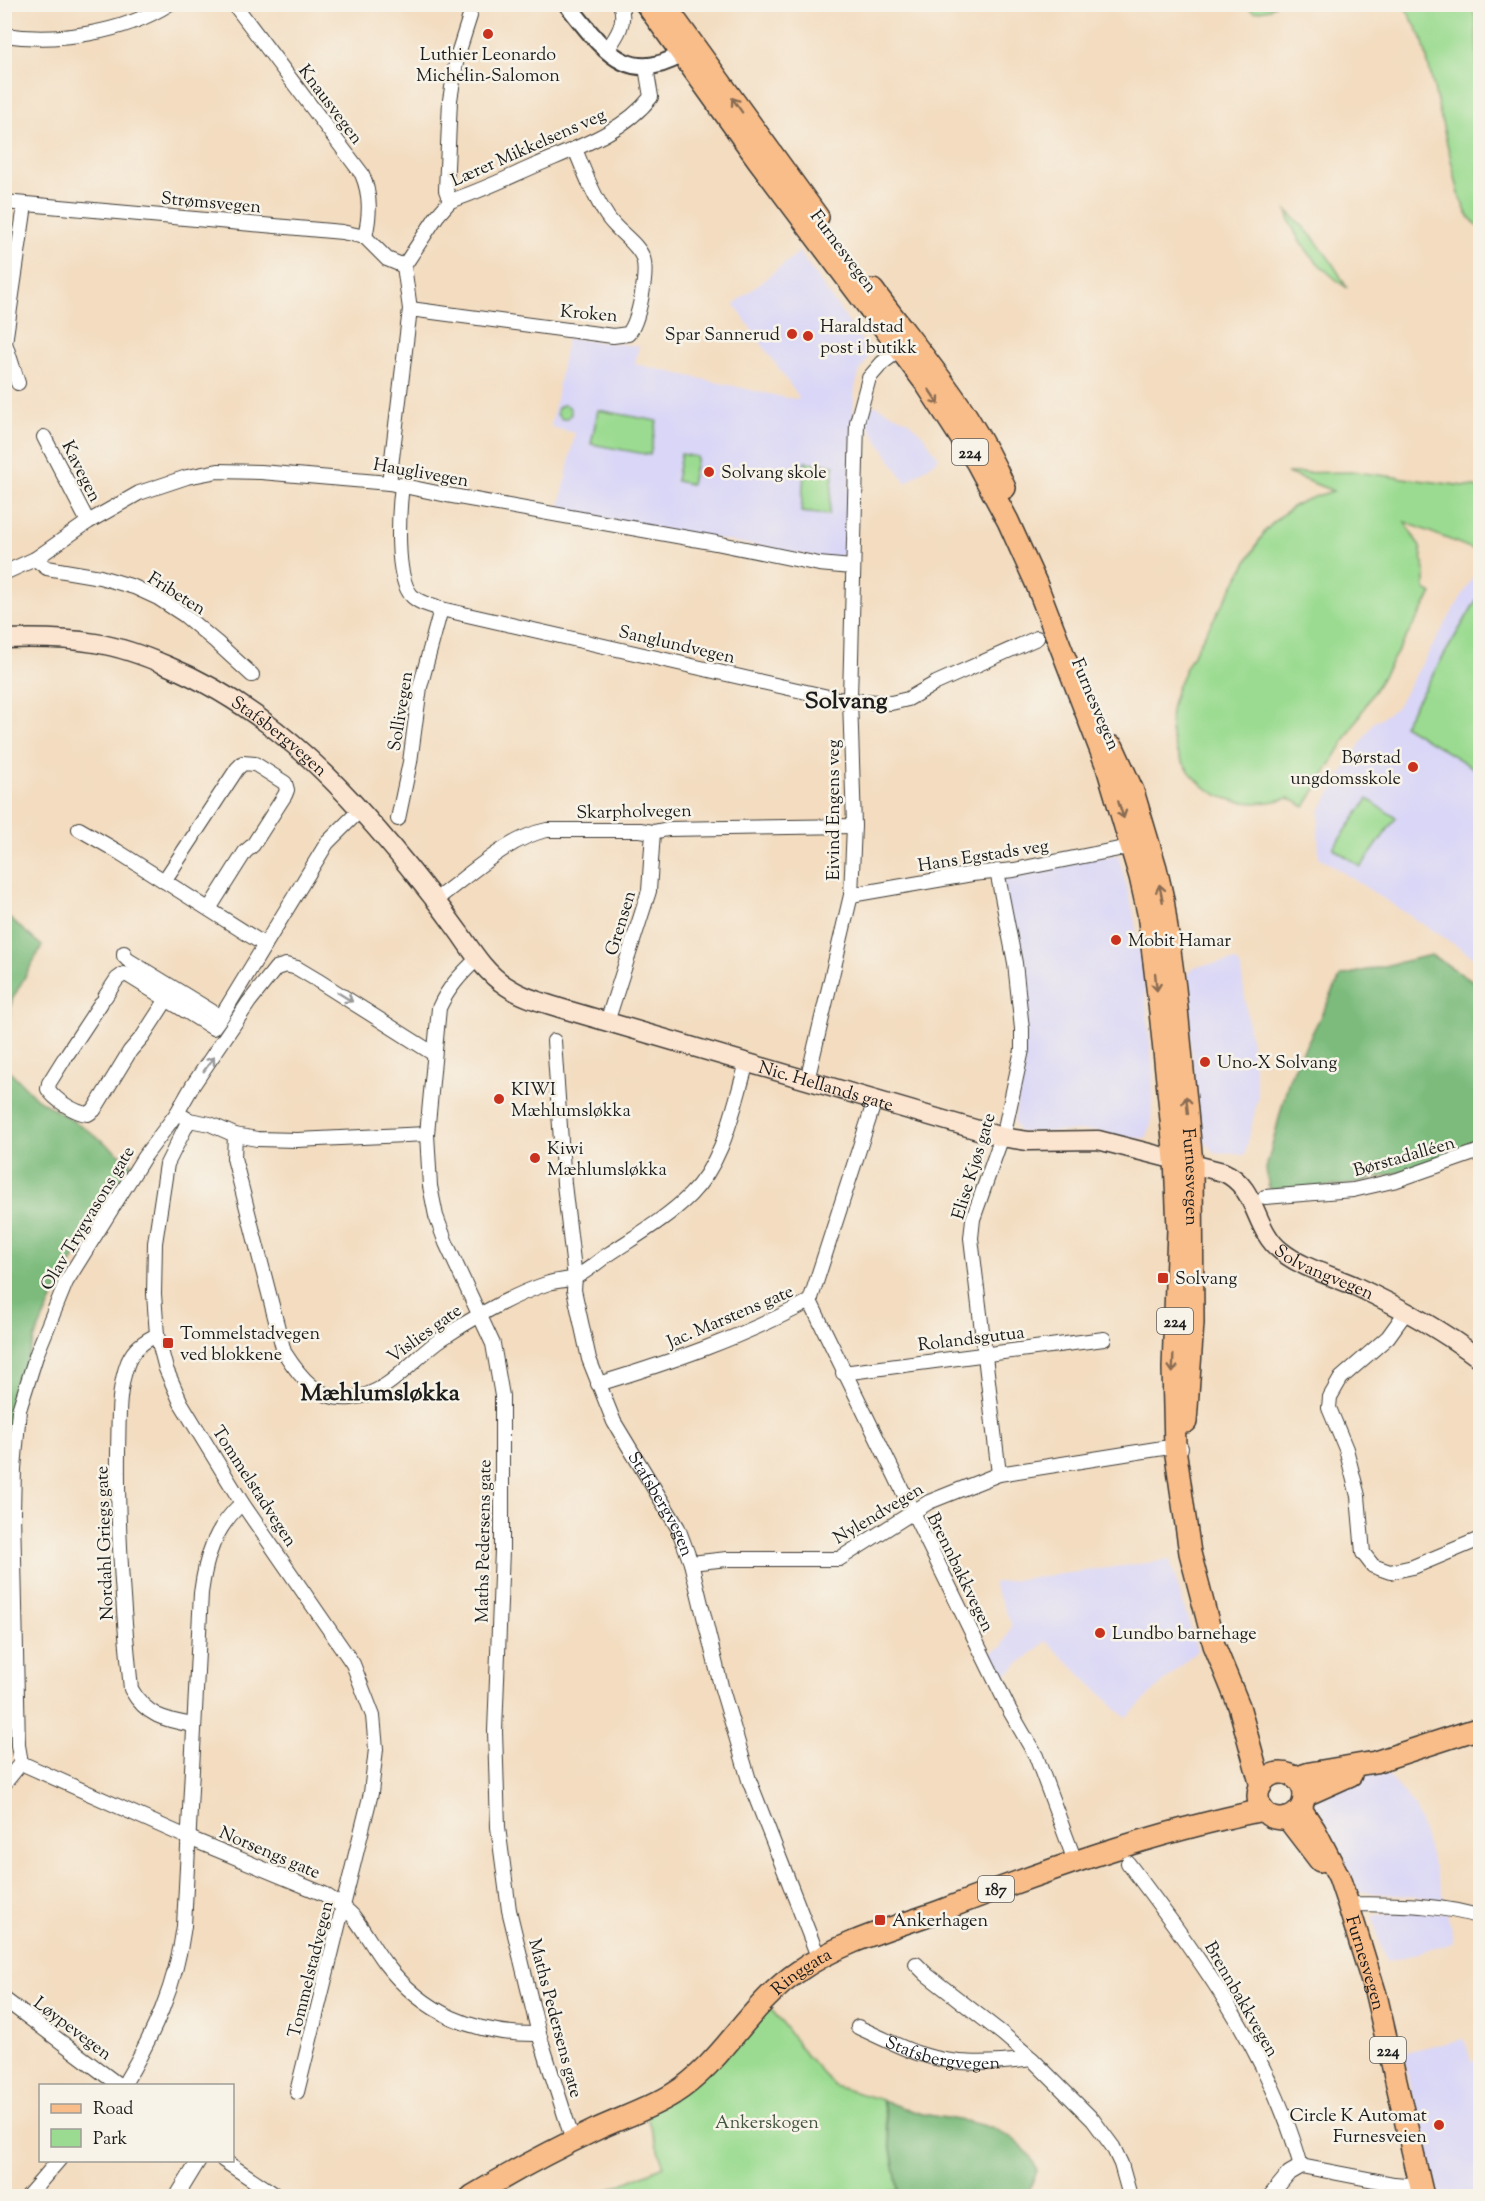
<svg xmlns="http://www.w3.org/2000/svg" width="1485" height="2201" font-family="'Sorts Mill Goudy',serif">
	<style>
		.built { fill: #d9d6f7 }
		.green { fill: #9bdb91; stroke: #5c7c56; stroke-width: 1.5 }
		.forest { fill: #7cbb7b; stroke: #4c6c4c; stroke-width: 1.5 }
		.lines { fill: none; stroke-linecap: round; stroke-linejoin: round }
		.minor-casing { stroke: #3c3934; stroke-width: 16 }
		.tertiary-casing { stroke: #3c3934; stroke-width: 20 }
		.secondary-casing { stroke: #3c3934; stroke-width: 21 }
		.primary-casing { stroke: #3c3934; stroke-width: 24 }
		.minor { stroke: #fff; stroke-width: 14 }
		.tertiary { stroke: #fff; stroke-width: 16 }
		.secondary { stroke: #fce5d0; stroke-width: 18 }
		.primary { stroke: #f8bd89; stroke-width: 21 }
		.oneway { stroke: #8a6c52 }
		.oneway2 { stroke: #999 }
		.poi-dot { fill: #c8321e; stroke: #f7f3e8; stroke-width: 2 }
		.labels { text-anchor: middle; stroke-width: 5; stroke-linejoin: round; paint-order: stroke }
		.shield { fill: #f7f3e8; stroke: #5e5c59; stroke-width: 1.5 }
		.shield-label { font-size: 16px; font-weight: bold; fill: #1c1c1c }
		.poi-label { font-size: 18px; fill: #1c1c1c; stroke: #f7f3e8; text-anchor: start }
		.street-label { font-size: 18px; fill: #1c1c1c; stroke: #f7f3e8 }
		.park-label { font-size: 18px; fill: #42553f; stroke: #f7f3e8 }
		.district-label { font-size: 24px; font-weight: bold; fill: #1c1c1c; stroke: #f7f3e8 }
	</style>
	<rect width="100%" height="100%" fill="#f7f3e8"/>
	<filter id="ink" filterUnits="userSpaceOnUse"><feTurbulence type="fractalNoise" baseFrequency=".0167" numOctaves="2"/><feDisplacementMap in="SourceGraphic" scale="12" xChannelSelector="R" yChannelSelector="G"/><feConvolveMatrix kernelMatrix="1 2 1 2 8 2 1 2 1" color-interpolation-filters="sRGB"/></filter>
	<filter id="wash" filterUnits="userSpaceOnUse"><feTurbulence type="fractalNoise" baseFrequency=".008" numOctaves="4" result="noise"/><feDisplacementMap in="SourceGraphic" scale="24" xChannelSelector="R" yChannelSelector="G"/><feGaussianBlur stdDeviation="1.35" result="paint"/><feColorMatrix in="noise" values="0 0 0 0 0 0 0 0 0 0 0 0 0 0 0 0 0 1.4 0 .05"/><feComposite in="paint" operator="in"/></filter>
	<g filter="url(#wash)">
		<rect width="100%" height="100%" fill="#f3dcbf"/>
		<path class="built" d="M799 252 871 354 860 371 855 387 852 428 847 553 836 559H830L559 511 575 433 551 427 567 338 639 346 635 364 787 398 800 399 734 304Z
			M865 406H877L908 421 923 435 939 458 906 483 867 424 860 425Z
			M1480 565V961L1319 857 1318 834 1320 810 1373 723 1396 708Z
			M1118 854 1133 910 1143 970 1153 1072 1151 1126 1146 1138H1129L1096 1131 1018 1132 1014 1120 1024 1067 1003 875Z
			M1235 961 1239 964 1241 969 1258 1097 1245 1155 1214 1152 1202 1139 1199 1130 1184 980 1191 969 1197 966Z
			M1170 1560 1197 1650 1126 1718 1046 1641 1001 1679 989 1654 1002 1647 1012 1625 992 1583Z
			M1369 1751 1415 1807 1444 1899 1359 1892 1318 1816 1306 1773Z
			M1418 1910 1447 1913 1454 1943 1386 1962 1372 1916Z
			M1465 2039 1471 2062 1480 2060V2196H1436L1403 2052Z"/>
		<path class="green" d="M1244 5H1275L1270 9 1254 12Z
			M1404 5H1471L1476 20 1477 57 1478 88 1476 111 1480 131V229L1467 214 1460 198 1422 38Z
			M1287 211C1312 233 1331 258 1347 288 1320 268 1295 244 1287 211Z
			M557 412a7 7 0 1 1 14 0a7 7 0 1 1-14 0Z
			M598 410 657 421 650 455 591 444Z
			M681 454 697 457 691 484 676 481Z
			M805 462 834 465 829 515 801 512Z
			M1356 472 1480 488V552L1405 522 1420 547 1425 570V590L1432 594 1305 807 1289 798C1259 806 1224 806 1199 782 1143 727 1181 676 1212 622 1230 592 1247 561 1265 531 1290 505 1299 501 1333 491L1287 473Z
			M1480 594V772L1403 725Z
			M1368 799 1396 818 1361 867 1333 848Z
			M769 2006 806 2055 834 2086 882 2100 898 2190 868 2196H613L608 2190 664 2166 646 2115Z"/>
		<path class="forest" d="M7 916 42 946 12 1000 5 1047 4 917Z
			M1431 955 1480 985V1144L1403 1172 1346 1185 1269 1190 1266 1169 1289 1079 1341 976Z
			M4 1065 37 1099 82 1126 132 1163C91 1229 48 1294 24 1368 4 1430 8 1494 9 1558 10 1619 10 1680 11 1741L8 1766 5 1771Z
			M883 2101C896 2105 910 2111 923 2114 967 2123 1017 2121 1037 2170L1027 2196H887L899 2194Z"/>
	</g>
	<g filter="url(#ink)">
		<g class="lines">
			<g class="minor-casing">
				<g id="minor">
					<path d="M234 4 362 174C371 195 370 215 365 237"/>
					<path d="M4 35C58 43 123 33 169 4"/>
					<path d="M607 50C617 36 627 22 620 4"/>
					<path d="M450 201C478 192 505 179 532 167 573 149 623 133 651 97L646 67"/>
					<path d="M4 202 342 232 365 237 387 259 404 266"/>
					<path d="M410 309 613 336 628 334C639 322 648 273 643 258 637 242 616 231 607 216 593 195 584 171 575 149"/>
					<path d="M18 383 5 343 25 205"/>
					<path d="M44 437 88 522"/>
					<path d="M389 483 410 309 404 266 437 216 450 201 446 190 450 100 457 57 470 16"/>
					<path d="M402 485C399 510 394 577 412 596 419 603 431 606 441 609L837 699 891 703 908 699 936 683 1037 638"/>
					<path d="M35 559 47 568 100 577 134 587 158 598 184 615 216 642 252 675"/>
					<path d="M4 573 35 559 88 522 139 493 187 477 218 471 261 472 389 483 447 495 716 543 819 564 852 567"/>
					<path d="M398 819 410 762 420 687 441 609"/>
					<path d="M79 829 117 851 265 945"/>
					<path d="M197 830 237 769 243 763 255 764 285 783 287 790 285 795 253 845 245 852 209 909"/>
					<path d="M997 871 1015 963 1022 1029V1050L1005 1128 973 1219 971 1238 999 1474"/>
					<path d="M164 881 193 837"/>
					<path d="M851 895 972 874 1014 870 1119 849"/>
					<path d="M435 900C467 877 509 837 547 830H640L653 832 668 829 854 826"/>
					<path d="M124 953V956L128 960 221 1017 327 843 361 809"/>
					<path d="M477 959C461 974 448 988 439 1008L427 1134 430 1186 436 1216 446 1243 493 1344 502 1396V1550L495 1731 498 1827 509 1910 539 2034 573 2141"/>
					<path d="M105 997 117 979 124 974 129 976 213 1028 221 1017"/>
					<path d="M607 1022 649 891 653 832"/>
					<path id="s1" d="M554 1041 564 1184 575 1278 574 1290 589 1359 614 1422 678 1528 691 1563 721 1686 749 1780 819 1959"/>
					<path d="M68 1053 101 1003"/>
					<path d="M64 1059 49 1083 48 1089C55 1100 75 1113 88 1114L94 1110 130 1051 143 1036 167 999"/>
					<path d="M807 1081 851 895 854 826 850 698 857 422 869 378 882 363 906 345"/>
					<path d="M177 1113 193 1085 249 1002 276 968 286 965 297 968 317 980 434 1054"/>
					<path d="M235 1135 234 1158 284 1352C300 1377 318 1401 351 1398 390 1395 413 1357 444 1337 476 1316 512 1295 549 1283 557 1280 568 1281 575 1277 587 1272 598 1261 609 1254 636 1236 667 1218 690 1195 725 1160 733 1108 747 1063"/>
					<path d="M1265 1197 1353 1190 1397 1180 1480 1151"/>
					<path d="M810 1301 1010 1711 1036 1756 1075 1861"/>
					<path d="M1406 1312 1388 1337 1341 1378 1330 1397 1329 1408 1346 1449 1358 1496 1363 1553 1373 1566 1390 1572 1413 1567 1480 1539"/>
					<path d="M157 1335C144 1341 134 1348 128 1362 117 1391 119 1422 118 1452 117 1532 123 1610 131 1689 146 1716 165 1720 193 1725"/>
					<path d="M843 1373 1104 1339"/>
					<path d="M598 1384C671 1362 743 1337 810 1301L875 1100"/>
					<path d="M691 1563 727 1559H839L929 1502 999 1474 1163 1448H1181"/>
					<path d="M21 1763 189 1838 324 1894C334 1901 345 1907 353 1916 364 1930 373 1947 384 1962 424 2014 474 2035 539 2034"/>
					<path d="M4 1784 21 1763 18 1745 13 1512 14 1469 19 1410 37 1353 66 1282 144 1157 177 1113 189 1120"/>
					<path d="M1128 1863C1198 1955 1270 2053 1301 2166"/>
					<path d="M1348 1904C1393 1905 1437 1903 1480 1917"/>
					<path d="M916 1964 927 1975 1003 2034 1032 2059 1093 2120 1113 2147 1121 2164 1130 2196"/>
					<path d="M4 1999 120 2086"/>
					<path id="s2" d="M858 2027C877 2036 897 2046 917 2053 955 2066 993 2064 1032 2059"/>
					<path d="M123 2086C154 2034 176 1986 184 1926L201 1593C206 1556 214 1529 242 1503"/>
					<path d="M297 2092 371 1793 376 1749 373 1716 353 1664 242 1503 181 1403 166 1369 157 1335 154 1294 155 1243 167 1164 189 1120 210 1124 235 1135 257 1139 297 1140 427 1134"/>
					<path d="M223 2160 277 2196"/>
					<path d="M28 2196 59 2160"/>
					<path d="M177 2196 199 2160"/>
					<path d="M1270 2196 1289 2173 1301 2166 1394 2184 1406 2185 1419 2182"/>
				</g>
			</g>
			<g class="tertiary-casing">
				<path id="tertiary" d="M567 4C606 53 629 90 692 48"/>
			</g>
			<g class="secondary-casing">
				<g id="secondary">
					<path id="s3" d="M4 639C35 638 65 638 95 643 120 647 145 656 168 666 276 711 352 795 423 885 436 901 449 918 461 935 474 954 486 973 506 986 522 997 541 1002 560 1008L1002 1137 1028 1141 1098 1140 1223 1172C1258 1187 1253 1229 1281 1251 1302 1268 1330 1275 1355 1286 1398 1306 1442 1330 1480 1359"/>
				</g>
			</g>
			<g class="primary-casing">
				<g id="primary">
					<path d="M646 4 758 160 926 384 977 463 1008 521 1036 583 1107 767 1140 877 1148 913 1160 1012 1175 1159 1178 1229 1173 1368 1175 1448 1190 1553 1214 1645 1239 1706 1261 1786"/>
					<path d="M664 4 818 217"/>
					<path d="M873 290C904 332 938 372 966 415 981 439 994 463 1005 488"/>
					<path id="s4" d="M1113 747 1133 791 1156 868 1163 899 1175 988 1192 1163 1193 1323 1186 1422"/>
					<circle cx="1281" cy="1796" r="23"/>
					<path d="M1295 1778 1310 1773 1375 1762 1480 1728"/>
					<path d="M1304 1796 1351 1775"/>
					<path id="s5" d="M1301 1809 1315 1830 1339 1877 1348 1904 1376 1995 1423 2196"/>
					<path d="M1287 1818 1320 1861"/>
					<path id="s6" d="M472 2196C512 2172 553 2150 595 2130 621 2118 649 2109 673 2094 724 2062 749 2004 799 1971 840 1942 893 1928 940 1911 1046 1870 1152 1833 1263 1810"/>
				</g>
			</g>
			<use href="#minor" class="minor"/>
			<use href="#tertiary" class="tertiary"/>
			<use href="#secondary" class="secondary"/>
			<use href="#primary" class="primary"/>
		</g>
		<defs><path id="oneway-shaft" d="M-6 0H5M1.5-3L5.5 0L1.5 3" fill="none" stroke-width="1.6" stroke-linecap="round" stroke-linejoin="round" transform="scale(1.5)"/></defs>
		<g class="oneway">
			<use href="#oneway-shaft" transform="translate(737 105) rotate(-125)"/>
			<use href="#oneway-shaft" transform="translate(934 397) rotate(56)"/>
			<use href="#oneway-shaft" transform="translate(1121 810) rotate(72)"/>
			<use href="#oneway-shaft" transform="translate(1161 893) rotate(-101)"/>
			<use href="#oneway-shaft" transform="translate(1156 982) rotate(84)"/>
			<use href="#oneway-shaft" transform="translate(1187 1105) rotate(-96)"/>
			<use href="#oneway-shaft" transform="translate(1173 1364) rotate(92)"/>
		</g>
		<g class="oneway2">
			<use href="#oneway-shaft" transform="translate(345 997) rotate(32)"/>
			<use href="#oneway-shaft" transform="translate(209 1064) rotate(-54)"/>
		</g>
	</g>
	<g class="poi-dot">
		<circle cx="488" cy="34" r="6"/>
		<circle cx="792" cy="334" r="6"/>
		<circle cx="808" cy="336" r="6"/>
		<circle cx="709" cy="472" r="6"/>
		<circle cx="1413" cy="767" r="6"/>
		<circle cx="1116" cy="940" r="6"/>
		<circle cx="1205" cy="1062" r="6"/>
		<circle cx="499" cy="1099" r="6"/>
		<circle cx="535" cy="1158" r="6"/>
		<rect x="1157" y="1272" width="12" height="12" rx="3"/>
		<rect x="162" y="1337" width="12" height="12" rx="3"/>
		<circle cx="1100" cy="1633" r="6"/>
		<rect x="874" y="1914" width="12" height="12" rx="3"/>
		<circle cx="1439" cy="2125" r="6"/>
	</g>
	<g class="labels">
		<g class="shield">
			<rect x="952" y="439" width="36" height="26" rx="4.5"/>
			<rect x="1157" y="1308" width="36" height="26" rx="4.5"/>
			<rect x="978" y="1876" width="36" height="26" rx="4.5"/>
			<rect x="1370" y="2037" width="36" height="26" rx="4.5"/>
		</g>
		<g class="shield-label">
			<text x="970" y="458">224</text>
			<text x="1175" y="1327">224</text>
			<text x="996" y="1895">187</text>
			<text x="1388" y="2056">224</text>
		</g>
		<g class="poi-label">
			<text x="488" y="60" text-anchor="middle">Luthier Leonardo<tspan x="488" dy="21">Michelin-Salomon</tspan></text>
			<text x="820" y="332">Haraldstad<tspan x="820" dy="21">post i butikk</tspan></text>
			<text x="780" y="340" text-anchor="end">Spar Sannerud</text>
			<text x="721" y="478">Solvang skole</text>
			<text x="1401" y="763" text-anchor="end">Børstad<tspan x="1401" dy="21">ungdomsskole</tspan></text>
			<text x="1128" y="946">Mobit Hamar</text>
			<text x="1217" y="1068">Uno-X Solvang</text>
			<text x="511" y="1095">KIWI<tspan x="511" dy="21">Mæhlumsløkka</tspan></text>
			<text x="547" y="1154">Kiwi<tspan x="547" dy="21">Mæhlumsløkka</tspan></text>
			<text x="1175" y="1284">Solvang</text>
			<text x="180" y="1339">Tommelstadvegen<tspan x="180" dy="21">ved blokkene</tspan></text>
			<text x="1112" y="1639">Lundbo barnehage</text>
			<text x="892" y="1926">Ankerhagen</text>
			<text x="1427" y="2121" text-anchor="end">Circle K Automat<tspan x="1427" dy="21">Furnesveien</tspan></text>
		</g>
		<g class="street-label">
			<text transform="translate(331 104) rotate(53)" y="6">Knausvegen</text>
			<text transform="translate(528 147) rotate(-24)" y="6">Lærer Mikkelsens veg</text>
			<text transform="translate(211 202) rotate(5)" y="6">Strømsvegen</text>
			<text transform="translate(844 251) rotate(53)" y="6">Furnesvegen</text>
			<text transform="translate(589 313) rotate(5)" y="6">Kroken</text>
			<text transform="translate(82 471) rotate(63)" y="6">Kavegen</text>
			<text transform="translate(421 472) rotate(10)" y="6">Hauglivegen</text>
			<text transform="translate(177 593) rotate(32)" y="6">Fribeten</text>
			<text transform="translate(677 644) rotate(13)" y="6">Sanglundvegen</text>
			<text transform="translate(1096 704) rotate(67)" y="6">Furnesvegen</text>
			<text transform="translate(400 711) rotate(-81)" y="6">Sollivegen</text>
			<text dy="6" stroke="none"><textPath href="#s3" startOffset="300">Stafsbergvegen</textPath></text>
			<text transform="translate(833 810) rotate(-90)" y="6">Eivind Engens veg</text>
			<text transform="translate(634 811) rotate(-1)" y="6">Skarpholvegen</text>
			<text transform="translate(983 855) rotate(-9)" y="6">Hans Egstads veg</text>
			<text transform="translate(620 923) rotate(-73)" y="6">Grensen</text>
			<text dy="6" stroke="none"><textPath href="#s3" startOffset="975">Nic. Hellands gate</textPath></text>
			<text transform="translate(1404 1156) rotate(-16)" y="6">Børstadalléen</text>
			<text transform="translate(973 1166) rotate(-73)" y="6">Elise Kjøs gate</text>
			<text dy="6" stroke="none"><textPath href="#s4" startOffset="440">Furnesvegen</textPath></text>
			<text transform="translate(87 1218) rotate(-59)" y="6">Olav Trygvasons gate</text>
			<text dy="6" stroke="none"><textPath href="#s3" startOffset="1532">Solvangvegen</textPath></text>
			<text transform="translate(730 1316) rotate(-23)" y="6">Jac. Marstens gate</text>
			<text transform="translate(424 1333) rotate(-36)" y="6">Vislies gate</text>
			<text transform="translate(971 1338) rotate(-7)" y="6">Rolandsgutua</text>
			<text transform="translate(255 1486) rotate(57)" y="6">Tommelstadvegen</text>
			<text dy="6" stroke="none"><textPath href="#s1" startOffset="483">Stafsbergvegen</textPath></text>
			<text transform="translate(878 1513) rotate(-31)" y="6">Nylendvegen</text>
			<text transform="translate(483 1541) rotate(-89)" y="6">Maths Pedersens gate</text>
			<text transform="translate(104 1543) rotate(-92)" y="6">Nordahl Griegs gate</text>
			<text transform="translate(961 1572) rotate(64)" y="6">Brennbakkvegen</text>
			<text transform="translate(270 1852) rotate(23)" y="6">Norsengs gate</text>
			<text dy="6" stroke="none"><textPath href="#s5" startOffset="168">Furnesvegen</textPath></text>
			<text transform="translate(310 1969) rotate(-76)" y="6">Tommelstadvegen</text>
			<text dy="6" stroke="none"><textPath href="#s6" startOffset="404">Ringgata</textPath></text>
			<text transform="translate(1242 1999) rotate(60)" y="6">Brennbakkvegen</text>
			<text transform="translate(556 2018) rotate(75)" y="6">Maths Pedersens gate</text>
			<text transform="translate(73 2028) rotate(37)" y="6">Løypevegen</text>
			<text dy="6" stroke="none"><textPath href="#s2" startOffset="90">Stafsbergvegen</textPath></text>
		</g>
		<g class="park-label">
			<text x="767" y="2128">Ankerskogen</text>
		</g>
		<g class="district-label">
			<text x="846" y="708">Solvang</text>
			<text x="380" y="1400">Mæhlumsløkka</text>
		</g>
	</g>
	<rect width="1485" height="2201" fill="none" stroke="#f7f3e8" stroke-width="24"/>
	<rect x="39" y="2084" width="195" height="78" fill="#f7f3e8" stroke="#9f9d96" stroke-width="1.5"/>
	<rect x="51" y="2104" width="30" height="9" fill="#f8bd89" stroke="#9f9d96" stroke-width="1.5"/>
	<text x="93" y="2114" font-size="18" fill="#1c1c1c">Road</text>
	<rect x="51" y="2129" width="30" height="18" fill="#9bdb91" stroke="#9f9d96" stroke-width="1.5"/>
	<text x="93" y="2144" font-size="18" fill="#1c1c1c">Park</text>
</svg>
